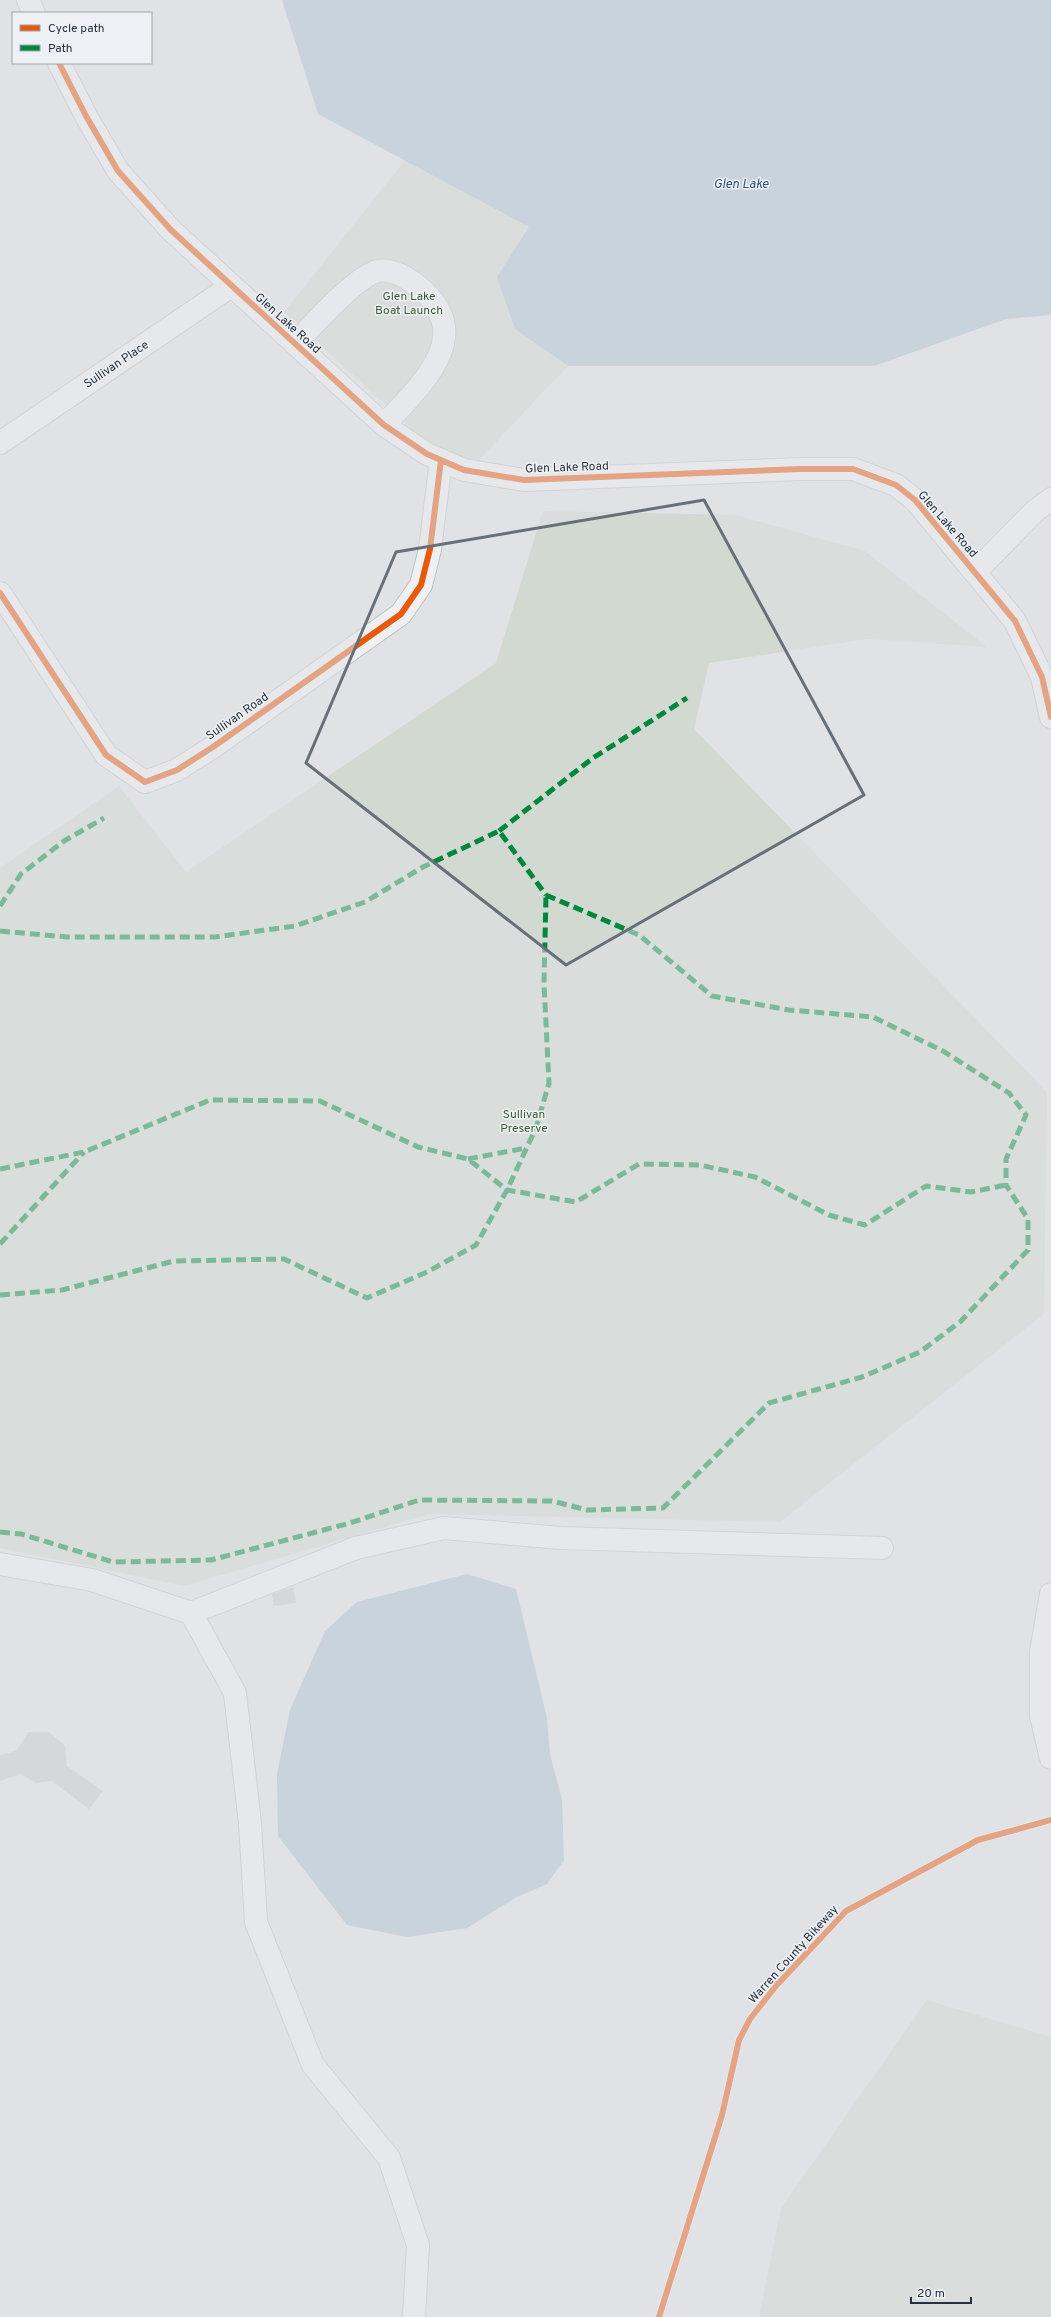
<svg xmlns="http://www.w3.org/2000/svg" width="1051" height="2317" font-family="Overpass,sans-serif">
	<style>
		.green { fill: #d1d9d0 }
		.water { fill: #adc0d1 }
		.building { fill: #c8cacd }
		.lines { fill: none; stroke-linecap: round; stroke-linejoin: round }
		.minor-casing { stroke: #bec0c3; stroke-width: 24 }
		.minor { stroke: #eff0f2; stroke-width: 22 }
		.quiet { stroke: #00873e; stroke-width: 5; stroke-dasharray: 10 5; stroke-linecap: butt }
		.cycleway-casing { stroke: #edf1f5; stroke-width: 8 }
		.cycleway { stroke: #e8590c; stroke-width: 6 }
		.marked { fill: none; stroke: #676f79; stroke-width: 3; stroke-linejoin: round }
		.labels { text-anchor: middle; stroke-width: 3; stroke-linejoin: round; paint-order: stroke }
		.park-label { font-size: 12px; fill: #3d5b33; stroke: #edf1f5 }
		.street-label { font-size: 12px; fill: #26313f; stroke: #edf1f5 }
		.water-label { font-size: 13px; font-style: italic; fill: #2f5273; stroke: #edf1f5 }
	</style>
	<rect width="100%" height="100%" fill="#e0e2e5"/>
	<path class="green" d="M405 160 529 227 515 329 568 366 479 460 451 456 412 429 284 312Z
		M543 511 736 515 865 551 987 647 867 639 709 663 694 729 1047 1092 1044 1314 780 1522 429 1514 184 1586 0 1548V868L119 786 186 872 496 663Z
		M927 2000 1051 2037V2317H759L781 2208Z"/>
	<path class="water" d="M282 0H1051V315L1006 319 874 366H568L515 329 497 277 529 227 318 114Z
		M467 1574 516 1589 547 1718 550 1754 562 1800 564 1860 547 1884 517 1897 467 1928 407 1937 347 1925 278 1836 277 1774 290 1710 325 1631 357 1602Z"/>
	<path class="building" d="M293 1587 296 1603 274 1606 272 1594Z
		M29 1732H49L65 1746 67 1766 103 1791 89 1809 52 1781 36 1783 21 1774 0 1781V1755L16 1751Z"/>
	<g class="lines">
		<g class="minor-casing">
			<path id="minor" d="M28 0 34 13
				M59 63 86 116 118 171 171 230 384 425 427 454 464 470 524 480 800 469H853L896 485 915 500 1015 621 1042 677 1051 717
				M296 343C312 326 356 276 378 271 392 268 409 279 419 287 478 336 420 386 384 425
				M0 443 231 286
				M975 572 1035 511 1051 499
				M0 593 106 755 145 782 177 770 213 747 401 614 421 585 430 549 441 460
				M0 1564 92 1580 191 1613 356 1548 444 1528 561 1538 882 1548
				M1051 1594 1041 1652V1716L1051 1758
				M191 1613 235 1693 250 1823 256 1922 313 2065 389 2158 418 2245 414 2317"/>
		</g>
		<use href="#minor" class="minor"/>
		<path class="quiet" d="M499 831 593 758 687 698
			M546 895 639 935 712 996 789 1010 873 1017 943 1051 1009 1093 1026 1115 1006 1159V1185
			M0 906 21 874 64 841 104 818
			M0 931 67 937H215L295 926 365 902 423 867 499 831 546 895
			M468 1159 526 1148
			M0 1169 84 1152 210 1100 320 1101 418 1147 468 1159 507 1190 576 1202 639 1164 700 1165 755 1177 829 1215 865 1225 926 1186 971 1192 1006 1185
			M0 1244 84 1152
			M0 1295 62 1290 174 1261 284 1259 367 1298 427 1272 476 1245 507 1190 536 1128 549 1083 544 984 546 895
			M0 1532 21 1534 113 1562 211 1560 350 1523 419 1500 552 1501 587 1510 663 1508 769 1403 862 1377 920 1352 960 1322 1028 1250V1219L1006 1185"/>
		<g class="cycleway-casing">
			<path id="cycleway" d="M59 63 86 116 118 171 171 230 384 425 427 454 464 470 524 480 800 469H853L896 485 915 500 1015 621 1042 677 1051 717
				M0 593 106 755 145 782 177 770 213 747 401 614 421 585 430 549 441 460
				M659 2317 722 2115 739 2040 750 2019 776 1986 846 1911 978 1840 1051 1820"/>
		</g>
		<use href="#cycleway" class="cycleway"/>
	</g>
	<path d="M0 0H1051V2317H0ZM704 500 864 795 566 965 306 763 396 552Z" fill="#e0e2e5" fill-opacity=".55" fill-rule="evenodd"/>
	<path class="marked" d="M704 500 864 795 566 965 306 763 396 552Z"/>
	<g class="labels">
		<g class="park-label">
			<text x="409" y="300">Glen Lake<tspan x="409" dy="14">Boat Launch</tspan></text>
			<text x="524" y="1118">Sullivan<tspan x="524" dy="14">Preserve</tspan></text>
		</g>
		<g class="street-label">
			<text transform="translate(288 323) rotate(42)" y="4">Glen Lake Road</text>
			<text transform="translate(116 364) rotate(-34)" y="4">Sullivan Place</text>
			<text transform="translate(567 467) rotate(-2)" y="4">Glen Lake Road</text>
			<text transform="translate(948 524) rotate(49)" y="4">Glen Lake Road</text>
			<text transform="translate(237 716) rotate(-35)" y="4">Sullivan Road</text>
			<text transform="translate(793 1954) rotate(-48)" y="4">Warren County Bikeway</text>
		</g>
		<g class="water-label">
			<text x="741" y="188">Glen Lake</text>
		</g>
	</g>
	<rect x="12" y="12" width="140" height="52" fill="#edf1f5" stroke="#9da4ac"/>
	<rect x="20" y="25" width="20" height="6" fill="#e8590c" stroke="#9da4ac"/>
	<text x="48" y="32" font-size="12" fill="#26313f">Cycle path</text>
	<rect x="20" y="45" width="20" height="6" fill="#00873e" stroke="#9da4ac"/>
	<text x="48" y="52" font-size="12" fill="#26313f">Path</text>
	<path d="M911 2297v6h60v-6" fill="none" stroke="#26313f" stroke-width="2"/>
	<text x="917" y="2297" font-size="12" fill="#26313f" stroke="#edf1f5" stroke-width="3" paint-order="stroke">20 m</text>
</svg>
